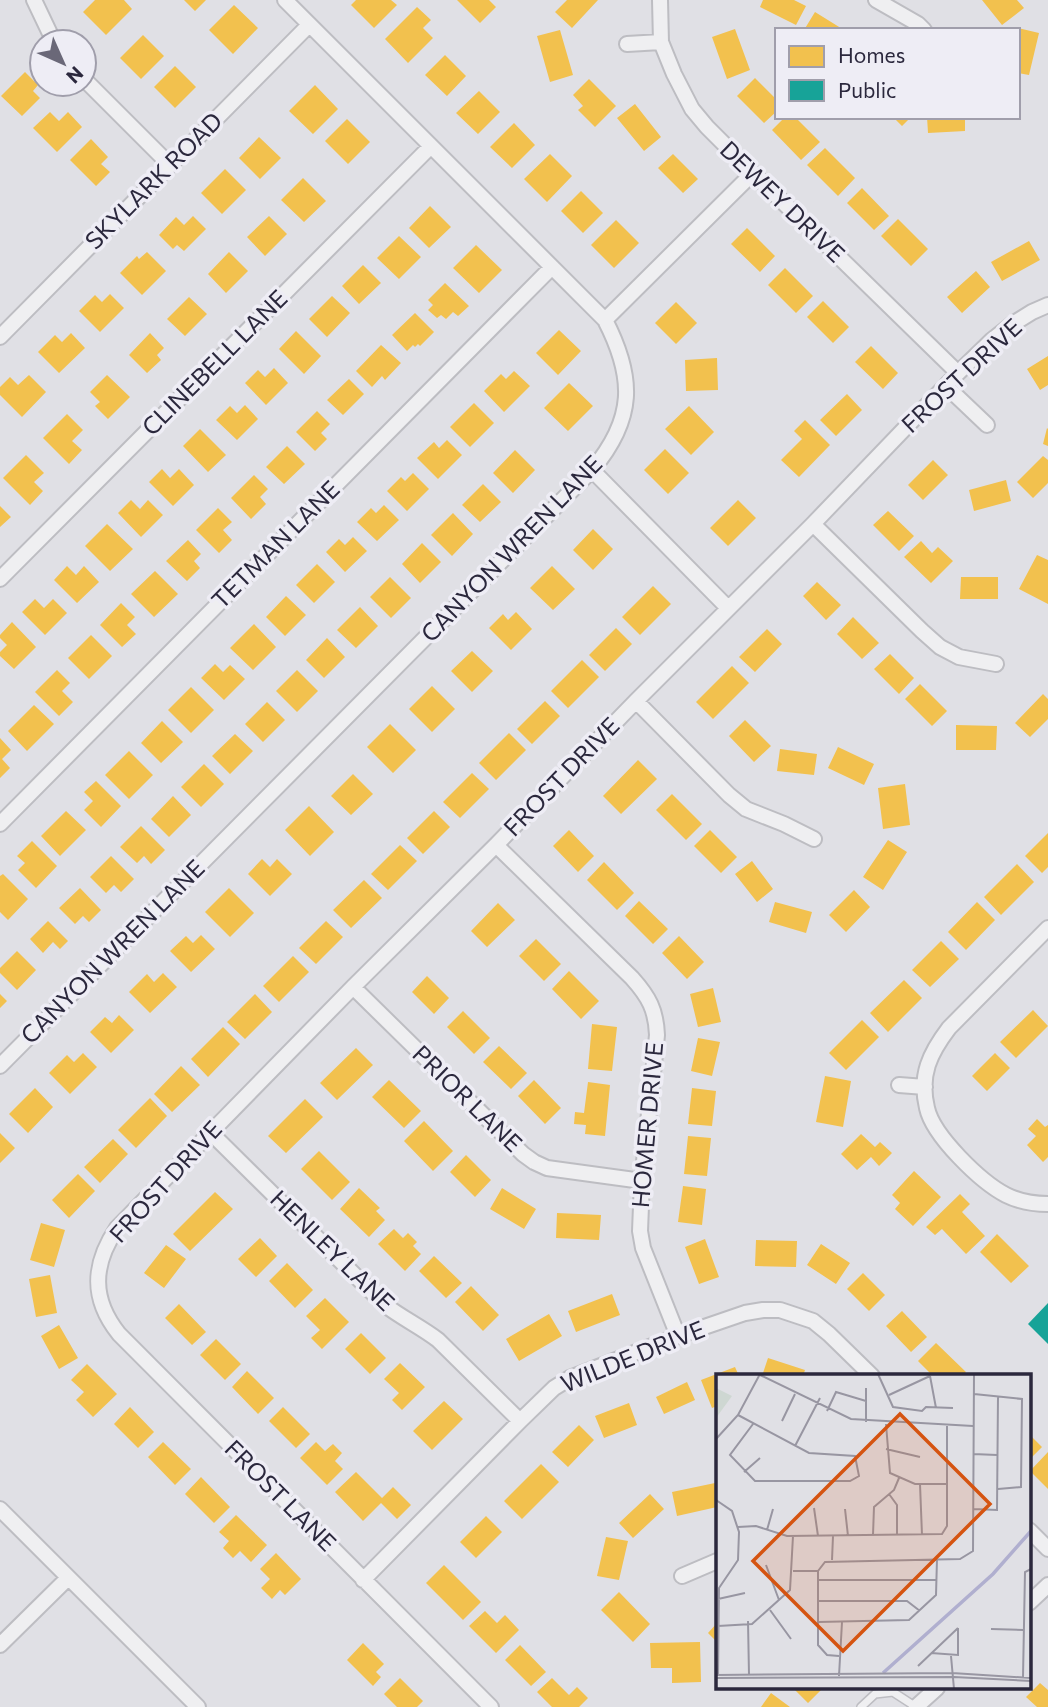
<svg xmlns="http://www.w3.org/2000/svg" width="1048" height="1707" font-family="Commissioner,sans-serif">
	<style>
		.homes { fill: #f2c14e }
		.public { fill: #17a398 }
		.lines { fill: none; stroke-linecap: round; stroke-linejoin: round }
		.lane-casing { stroke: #bdbdc2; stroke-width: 10 }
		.street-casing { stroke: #bdbdc2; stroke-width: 18 }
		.lane { stroke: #efeff1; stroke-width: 7 }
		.street { stroke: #efeff1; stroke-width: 14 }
		.labels { text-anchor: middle; stroke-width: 7; stroke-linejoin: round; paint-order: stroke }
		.street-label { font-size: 24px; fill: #2b283d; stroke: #eeedf5 }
		.inset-river { fill: none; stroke: #b0afcf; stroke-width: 3.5 }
		.inset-road { fill: none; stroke: #9896a2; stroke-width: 2 }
		.view { fill: #d55411; fill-opacity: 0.15; stroke: #d55411; stroke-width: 3.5 }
		.inset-edge { fill: none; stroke: #2b283d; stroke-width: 3.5 }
	</style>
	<rect width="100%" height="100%" fill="#e0e0e5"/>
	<path class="homes" d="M95 0H124L132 9 106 35 83 12Z
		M184 0H206L195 11Z
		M356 0H391L397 5 374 28 351 5Z
		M457 0H489L496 7 480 23Z
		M567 0H598L572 28 555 12Z
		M763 0H794L806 6 796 25 760 7Z
		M982 0H1017L1024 8 1002 25Z
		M234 5 258 28 233 54 209 30Z
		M417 7 431 20 423 28 433 38 408 63 385 39Z
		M815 12 844 30H804Z
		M1018 28 1039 33 1029 75 1018 73Z
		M735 29 750 70 727 79 712 37Z
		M560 30 573 75 550 82 537 36Z
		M143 35 164 56 141 79 120 58Z
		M445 55 466 76 447 96 425 75Z
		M175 66 196 87 175 108 154 87Z
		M25 72 38 85 33 91 40 98 22 116 1 96Z
		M755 78 777 100V111L764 123 737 96Z
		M589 79 616 106 595 127 578 110 583 106 573 95Z
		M315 85 338 109 313 134 289 111Z
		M479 91 500 112 478 134 456 113Z
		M635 104 661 137 644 151 617 118Z
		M50 112 59 121 68 112 82 127 57 152 33 128Z
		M785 117H795L820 142 801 160 772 130Z
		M893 117H911L902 126Z
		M927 117H965V131L928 133Z
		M347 119 370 142 348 164 325 141Z
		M514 123 535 145 512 168 490 147Z
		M259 137 281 158 260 179 239 158Z
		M91 139 108 157 101 164 110 172 96 186 70 160Z
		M825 148 855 178 838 196 807 165Z
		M550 154 572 176 547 202 524 179Z
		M673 154 698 179 683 193 658 168Z
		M225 169 246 190 222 214 201 193Z
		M303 178 326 201 304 222 281 200Z
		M862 188 889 216 874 230 847 203Z
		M581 191 603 213 583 233 561 211Z
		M430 206 451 227 429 248 409 228Z
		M193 216 206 229 184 251 177 245 173 249 159 235 176 217 184 225Z
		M269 216 287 234 265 256 247 237Z
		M898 219 928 249 911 266 881 236Z
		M616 220 639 243 614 268 591 245Z
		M747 228 775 256 760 272 731 244Z
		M399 236 421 257 399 279 377 258Z
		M1029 241 1040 260 1002 281 991 262Z
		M476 245 502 270 479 293 453 268Z
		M147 252 166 271 142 295 120 273 137 256 139 259Z
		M229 252 248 271 226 293 208 274Z
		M363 265 381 283 359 304 342 286Z
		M785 268 813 296 796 313 768 285Z
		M976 271 990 287 962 313 947 297Z
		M445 283 469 306 458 316 453 312 446 319 441 315 437 318 428 310 433 305 428 300Z
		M110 294 124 308 100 332 79 311 95 295 102 302Z
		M332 296 350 313 327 337 309 319Z
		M189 297 207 314 185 336 167 319Z
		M823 301 849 327 833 343 807 317Z
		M676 302 697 323 676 344 655 323Z
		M415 313 434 332 420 346 418 344 415 347 413 345 407 351 392 335Z
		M559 330 581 351 558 375 536 353Z
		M296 331 321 356 304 374 279 349Z
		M71 333 85 348 59 373 38 352 55 335 62 342Z
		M150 333 164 348 157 355 161 360 147 373 129 355Z
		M381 345 401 363 385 380 382 376 372 387 356 371Z
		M871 346 898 373 883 389 855 362Z
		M1048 356V385L1040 390 1027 369Z
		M717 358 718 390 686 391 685 360Z
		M274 368 288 383 266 405 245 383 258 370 265 377Z
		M514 371 530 386 504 412 484 391 501 374 506 379Z
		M29 375 46 392 22 417 0 395V387L10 377 18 385Z
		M107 375 130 397 108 419 95 406 100 402 90 392Z
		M349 379 364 394 343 415 327 400Z
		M569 383 593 406 568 431 544 408Z
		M847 394 862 410 836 436 820 420Z
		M474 403 494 423 470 447 450 427Z
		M245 405 258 419 237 440 216 420 230 406 237 413Z
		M689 406 714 432 691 455 665 429Z
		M317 411 330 424 321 433 327 439 315 451 296 432Z
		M67 414 83 430 72 441 82 450 69 464 43 438Z
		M805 420 830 445 799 477 781 460 802 439 794 431Z
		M1047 428 1048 429V446L1043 444Z
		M200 429 226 455 208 472 183 446Z
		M447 440 462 455 438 479 417 458 434 442 439 448Z
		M287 446 305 464 284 484 266 467Z
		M665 449 689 473 668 494 644 470Z
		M515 450 535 470 513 493 493 473Z
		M26 455 44 473 34 482 43 491 30 505 3 478Z
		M1043 456 1048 460V483L1033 498 1017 482Z
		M933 460 948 475 923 500 908 485Z
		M162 469 170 478 179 469 194 485 173 506 149 482Z
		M413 473 429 489 407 511 387 491 401 477 405 481Z
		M254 475 268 489 260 497 266 504 251 519 231 498Z
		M1006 480 1011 501 974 511 969 490Z
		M483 484 501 502 480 522 462 505Z
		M131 500 140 509 148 500 163 515 141 537 118 513Z
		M738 500 756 518 728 546 710 528Z
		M384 505 399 520 377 541 357 522 371 508 376 513Z
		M0 506 11 517 0 527Z
		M218 508 232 522 223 530 232 540 219 553 196 530Z
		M888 511 914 536 899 551 873 525Z
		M453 513 473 534 452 556 431 535Z
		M107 524 133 549 110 571 85 546Z
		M593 529 613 549 593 570 573 550Z
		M353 537 367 551 345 572 326 552 339 539 345 545Z
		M188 540 201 554 194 561 200 568 187 581 166 561Z
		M921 541 932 553 938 547 953 561 931 583 904 557Z
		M422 543 441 562 420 583 402 564Z
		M1037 555 1048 560V604L1019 589Z
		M317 564 335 582 314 603 296 585Z
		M67 566 76 575 84 566 99 582 77 603 54 580Z
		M552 566 575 589 553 610 530 588Z
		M155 571 178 594 154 617 131 594Z
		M390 577 411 598 391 618 370 597Z
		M961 577H998V599H960Z
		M817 582 841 605 826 620 803 596Z
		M653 586 671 604 640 635 622 617Z
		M286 596 306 615 285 636 266 617Z
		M35 599 44 608 53 599 67 613 45 635 22 612Z
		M121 603 135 617 127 625 136 634 122 647 100 625Z
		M360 607 378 626 356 648 337 630Z
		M516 612 532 629 511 650 489 628 503 614 508 620Z
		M853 617 879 643 862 659 837 634Z
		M12 622 36 647 14 669 0 656V652L7 645 0 638V635Z
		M254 624 276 647 253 670 230 648Z
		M616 628 632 644 605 671 589 655Z
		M767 629 782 644 755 672 739 657Z
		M91 635 112 656 89 679 68 658Z
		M327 638 345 657 324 678 306 660Z
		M472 651 493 671 472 692 451 671Z
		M890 654 914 678 899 694 874 669Z
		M582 660 599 677 568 708 551 691Z
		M215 664 223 672 230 665 245 679 224 700 201 678Z
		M732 666 749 683 713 719 696 702Z
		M57 670 70 683 62 691 73 702 59 716 35 692Z
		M297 670 318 691 297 712 276 691Z
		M920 684 947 711 932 726 905 699Z
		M432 686 455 709 432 732 409 709Z
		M191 687 214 710 191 733 168 710Z
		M1043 694 1048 699V719L1030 737 1015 723Z
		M545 701 560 716 532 744 517 729Z
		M267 702 285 720 263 742 245 724Z
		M34 705 54 724 27 751 8 731Z
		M745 720 771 746 754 762 729 736Z
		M162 721 183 742 161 763 141 743Z
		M390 724 416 750 393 773 367 747Z
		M956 725 997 726 996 750H956Z
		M509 733 526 750 496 780 479 763Z
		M235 734 253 751 230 774 212 756Z
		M0 738 11 750 2 759 10 768 0 778Z
		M838 747 874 764 864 785 828 768Z
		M780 749 817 754 814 775 777 771Z
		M129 751 153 775 129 799 105 775Z
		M638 760 657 779 621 814 603 796Z
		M204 764 224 784 201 807 181 787Z
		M472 773 489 789 460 818 443 802Z
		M353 774 373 794 351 815 331 796Z
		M96 781 121 806 101 827 84 810 93 801 84 792Z
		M905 784 910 825 883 829 878 788Z
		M672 794 702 824 686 840 656 810Z
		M173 796 191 815 169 837 151 819Z
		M309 806 334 832 310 856 285 830Z
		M66 811 86 830 60 856 41 836Z
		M434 811 450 827 423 854 407 838Z
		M141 826 165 850 151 864 144 856 137 863 120 847Z
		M569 830 594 856 578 872 553 846Z
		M710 830 737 857 721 873 694 846Z
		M1048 833V867L1042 873 1025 856Z
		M888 840 907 852 883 890 863 877Z
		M32 841 57 866 36 888 18 870 25 863 17 856Z
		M400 845 417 861 388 890 371 874Z
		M111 856 134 879 121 892 114 885 106 893 90 877Z
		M262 859 270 867 277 859 292 874 270 896 248 874Z
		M752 861 773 889 757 902 735 874Z
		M604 862 634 893 617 910 587 880Z
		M1017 864 1034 882 1001 915 984 897Z
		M3 874 28 899 8 920 0 912V876Z
		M364 880 382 898 351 928 333 910Z
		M80 888 101 910 89 922 83 916 75 924 59 908Z
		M229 888 254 913 230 937 205 912Z
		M854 890 870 907 846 932 829 915Z
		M639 901 668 929 653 944 625 916Z
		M775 902 812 912 806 933 769 922Z
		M977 902 995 920 966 950 948 932Z
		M498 903 515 920 487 947 471 931Z
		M48 921 68 941 60 949 53 942 43 953 30 939Z
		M326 921 343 937 316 964 299 948Z
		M201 935 215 949 191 972 170 951 186 936 193 943Z
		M679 936 704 962 687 979 662 953Z
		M536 939 561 964 544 981 519 956Z
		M941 941 959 959 930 987 912 970Z
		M17 951 36 970 17 990 0 973V968Z
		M293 956 309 972 279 1002 263 986Z
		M569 971 599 1001 581 1019 552 989Z
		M163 973 177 987 150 1013 129 992 147 974 154 982Z
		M427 976 449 998 434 1014 412 992Z
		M904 980 922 998 888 1032 870 1013Z
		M713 988 721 1022 698 1027 690 994Z
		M0 994 7 1001 0 1008Z
		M255 994 272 1012 245 1039 227 1022Z
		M1033 1010 1048 1026 1016 1058 1000 1042Z
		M463 1011 490 1038 474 1054 447 1027Z
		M119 1015 134 1030 111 1053 90 1032 105 1017 112 1023Z
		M862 1020 879 1037 846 1070 829 1053Z
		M592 1024 617 1027 612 1071 588 1069Z
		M223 1027 240 1044 208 1077 191 1059Z
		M698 1038 720 1042 712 1076 691 1071Z
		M499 1046 527 1073 511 1089 483 1062Z
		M356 1048 373 1065 337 1100 320 1083Z
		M83 1053 97 1067 70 1094 49 1073 67 1055 74 1062Z
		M995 1053 1010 1068 987 1091 972 1076Z
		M181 1066 200 1085 172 1112 154 1094Z
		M825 1076 851 1081 843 1127 816 1122Z
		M389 1080 421 1111 404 1128 372 1097Z
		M534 1080 561 1108 545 1124 518 1096Z
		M588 1082 610 1085 605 1136 585 1134 586 1125 574 1124 575 1112 584 1113Z
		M35 1088 53 1107 28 1133 9 1114Z
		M692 1088 716 1091 712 1126 688 1124Z
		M150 1098 167 1116 136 1148 118 1130Z
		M305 1099 323 1117 286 1153 268 1136Z
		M1037 1119 1045 1127 1048 1125V1157L1043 1162 1027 1145 1036 1136 1028 1129Z
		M424 1121 453 1151 433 1171 404 1141Z
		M0 1133 15 1148 0 1163Z
		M861 1134 875 1147 880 1142 892 1153 879 1166 871 1157 857 1170 841 1154Z
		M688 1136 711 1138 707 1176 684 1174Z
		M113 1139 128 1154 100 1183 84 1167Z
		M319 1151 350 1182 332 1200 301 1169Z
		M466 1155 491 1180 475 1197 450 1172Z
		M914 1171 941 1197 913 1226 895 1209 900 1203 892 1195Z
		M78 1174 95 1191 69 1218 52 1200Z
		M683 1186 706 1189 702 1225 678 1222Z
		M359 1188 380 1208 376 1211 385 1220 369 1237 340 1209Z
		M502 1188 536 1209 524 1229 490 1209Z
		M215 1192 233 1209 190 1251 173 1234Z
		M960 1194 970 1204 962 1212 985 1236 966 1254 942 1229 935 1235 926 1227Z
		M557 1213 601 1215 599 1240 556 1238Z
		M41 1223 65 1230 54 1267 30 1260Z
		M394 1229 403 1238 408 1233 417 1242 413 1246 421 1254 405 1271 378 1244Z
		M997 1234 1029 1266 1011 1283 980 1252Z
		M260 1238 277 1256 256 1277 238 1259Z
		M705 1239 719 1277 699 1284 685 1247Z
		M756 1240 797 1241 796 1267 755 1266Z
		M821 1244 850 1263 836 1284 807 1265Z
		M166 1245 186 1259 164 1288 144 1273Z
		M434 1256 462 1283 446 1298 419 1271Z
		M287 1263 313 1290 295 1308 269 1281Z
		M863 1273 885 1295 869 1311 847 1289Z
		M50 1275 57 1313 36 1317 29 1279Z
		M471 1286 499 1315 483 1331 455 1302Z
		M612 1294 620 1315 576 1332 568 1311Z
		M325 1298 349 1322 322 1349 311 1338 320 1330 306 1316Z
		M179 1304 206 1332 192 1345 165 1318Z
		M902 1311 927 1337 911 1352 886 1326Z
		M549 1314 562 1336 519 1361 506 1339Z
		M59 1325 78 1358 59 1369 41 1336Z
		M361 1333 386 1358 370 1374 345 1349Z
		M216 1339 241 1364 225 1380 200 1355Z
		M936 1343 966 1372 962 1376H933L918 1361Z
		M768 1358 805 1370 803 1376H762Z
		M400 1363 425 1387 402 1410 392 1400 399 1393 384 1379Z
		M87 1364 117 1394 93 1417 76 1400 84 1392 71 1380Z
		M735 1367 739 1376H717V1406L712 1408 701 1380Z
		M247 1371 274 1398 258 1414 232 1387Z
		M687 1382 695 1400 664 1414 656 1397Z
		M444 1401 463 1419 432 1450 413 1431Z
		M629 1403 637 1425 604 1438 595 1416Z
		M130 1407 154 1432 138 1448 114 1424Z
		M283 1407 310 1434 296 1448 269 1421Z
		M579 1425 594 1440 568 1467 552 1452Z
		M1029 1434 1042 1447 1029 1460Z
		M163 1442 191 1469 175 1485 148 1457Z
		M316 1442 325 1451 333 1444 342 1453 335 1461 343 1469 327 1485 300 1458Z
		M1048 1452V1489L1030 1471Z
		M541 1464 559 1482 522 1519 504 1501Z
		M356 1472 382 1498 393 1487 411 1505 397 1519 381 1503 363 1521 335 1492Z
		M201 1477 230 1507 214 1523 185 1494Z
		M715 1483 717 1494V1507L677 1516 672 1492Z
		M650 1494 664 1509 633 1538 619 1523Z
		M236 1515 267 1545 251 1562 240 1551 233 1558 223 1548 229 1541 219 1532Z
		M486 1516 502 1532 476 1558 460 1542Z
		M606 1537 628 1541 619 1580 597 1576Z
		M276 1553 301 1579 285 1595 280 1590 272 1599 261 1588 270 1579 260 1569Z
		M444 1565 481 1602 463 1620 426 1583Z
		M619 1592 650 1624 633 1642 601 1610Z
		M485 1611 497 1623 505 1615 519 1630 496 1653 469 1626Z
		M717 1623V1642L708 1633Z
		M700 1642 701 1682 672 1683V1668H651L650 1643Z
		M363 1643 384 1664 376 1672 381 1677 373 1686 347 1660Z
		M520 1645 546 1672 531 1686 505 1660Z
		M400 1678 423 1701 417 1707H397L384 1694Z
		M552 1678 569 1695 577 1687 588 1698 579 1707H552L537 1692Z
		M1040 1683 1048 1690V1707H1037L1026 1697Z
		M793 1688H823L808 1703Z
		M771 1693 790 1707H761Z"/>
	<path class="public" d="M1048 1303V1344L1028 1324Z"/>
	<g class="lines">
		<g class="lane-casing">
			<path id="lane" d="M861 1707 875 1694 893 1692 916 1707"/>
		</g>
		<g class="street-casing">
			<path id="street" d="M34 0 54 42
				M660 0 661 42 674 74 692 109 707 127 753 173 958 373
				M876 0 918 24 924 30
				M627 44 661 42
				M84 79 170 165
				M605 320 753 173
				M0 337 309 25
				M946 386 987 425
				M592 470 728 608
				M813 524 922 631 940 647 959 657 996 664
				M0 579 431 146
				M636 701 729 795 746 809 784 824 814 839
				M0 824 552 267
				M496 845 632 978C649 997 656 1010 657 1035L642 1181 640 1231 643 1248 678 1336
				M1048 928 949 1028C930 1053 919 1075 927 1108 933 1136 981 1182 1006 1195 1018 1201 1034 1204 1048 1204
				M353 987 523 1154 534 1162 547 1168 642 1181
				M0 1066 592 470C635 419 635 378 605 320L285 0
				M899 1085 925 1087
				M210 1132 385 1305C402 1318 421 1327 438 1340L520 1421
				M0 1509 198 1707
				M1029 1530 1048 1549
				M682 1576 717 1561
				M363 1580 520 1421 554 1388 570 1378 678 1336 745 1313 763 1310H780L813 1321 829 1334 872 1376
				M1029 1603 1048 1585
				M0 1645 68 1578
				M491 1707 119 1334C91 1299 92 1265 117 1228L353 987 496 845 636 701 813 524 958 373 992 340 1011 325 1032 312 1048 305
				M916 1707 937 1688"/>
		</g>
		<use href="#lane" class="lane"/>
		<use href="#street" class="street"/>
	</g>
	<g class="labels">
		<g class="street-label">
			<text transform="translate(154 181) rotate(-45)" y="8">SKYLARK ROAD</text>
			<text transform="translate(782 202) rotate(44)" y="8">DEWEY DRIVE</text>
			<text transform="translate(215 363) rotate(-45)" y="8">CLINEBELL LANE</text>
			<text transform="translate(962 376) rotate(-43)" y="8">FROST DRIVE</text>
			<text transform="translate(276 545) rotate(-45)" y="8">TETMAN LANE</text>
			<text transform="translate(512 549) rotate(-46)" y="8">CANYON WREN LANE</text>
			<text transform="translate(562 777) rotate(-46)" y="8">FROST DRIVE</text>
			<text transform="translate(113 952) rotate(-45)" y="8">CANYON WREN LANE</text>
			<text transform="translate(467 1099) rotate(44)" y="8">PRIOR LANE</text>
			<text transform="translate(648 1125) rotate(-85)" y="8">HOMER DRIVE</text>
			<text transform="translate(166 1182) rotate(-48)" y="8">FROST DRIVE</text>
			<text transform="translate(332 1251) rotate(44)" y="8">HENLEY LANE</text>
			<text transform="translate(633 1357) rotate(-22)" y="8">WILDE DRIVE</text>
			<text transform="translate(280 1496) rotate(45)" y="8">FROST LANE</text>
		</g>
	</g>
	<g transform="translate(716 1374)">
		<rect width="315" height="315" fill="#e0e0e5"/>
		<path d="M0 14 16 22 0 44Z" fill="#ced7d2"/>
		<path class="inset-river" d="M167 299 277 200 315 157"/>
		<path class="inset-road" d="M162 0 177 33 206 37 210 33 237 34M44 1 135 45 257 52M214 2 220 34M258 20 306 25 305 113 282 115M173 21 214 2M111 37 120 18 150 27M22 41 93 79 139 82 143 102 134 107H39L14 81 37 50M66 47 79 20M150 48V14M170 50 174 99 199 110H232M0 65 22 41 44 0M79 72 104 24M170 75 204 83M257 80 281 81M28 98 44 84M204 110 206 161M173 120 181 131V161M0 126 16 137 23 158 22 186 3 214 2 302M98 134 102 162M129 135 132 162M257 135 281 136 282 22M22 153 40 152 71 162 226 160 231 152V52M51 156 57 135M157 161 158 133 178 116 183 104M116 186 117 162M50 191 63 226M77 197H102M102 206H221M2 225 29 219M102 227H191L204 237M54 236 75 265M32 247 33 301M102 248 193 246 220 221 221 185M2 252 36 250 74 216 77 162M275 255 307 256M215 279 242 281V254M123 282 111 281 102 271V197L109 188 244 185 257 177 258 0M235 282 238 315M202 292 242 254M0 301 236 299 315 304M123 302 126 248M307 303 309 198 315 195M0 304 238 303 315 307"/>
		<path class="view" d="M184 40 274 130 127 277 37 187Z"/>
		<rect width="315" height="315" class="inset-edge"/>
	</g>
	<rect x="775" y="28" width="245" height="91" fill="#eeedf5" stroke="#a09eab" stroke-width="2"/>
	<rect x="789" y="46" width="35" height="21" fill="#f2c14e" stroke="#a09eab" stroke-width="2"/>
	<text x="838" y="63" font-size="21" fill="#2b283d">Homes</text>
	<rect x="789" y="80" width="35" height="21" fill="#17a398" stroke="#a09eab" stroke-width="2"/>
	<text x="838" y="98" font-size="21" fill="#2b283d">Public</text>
	<g transform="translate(63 63) rotate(135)"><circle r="33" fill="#eeedf5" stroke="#a09eab" stroke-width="2"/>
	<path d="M0-5L12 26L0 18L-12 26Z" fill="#6a6878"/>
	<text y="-10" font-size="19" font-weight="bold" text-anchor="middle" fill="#2b283d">N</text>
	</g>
</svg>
